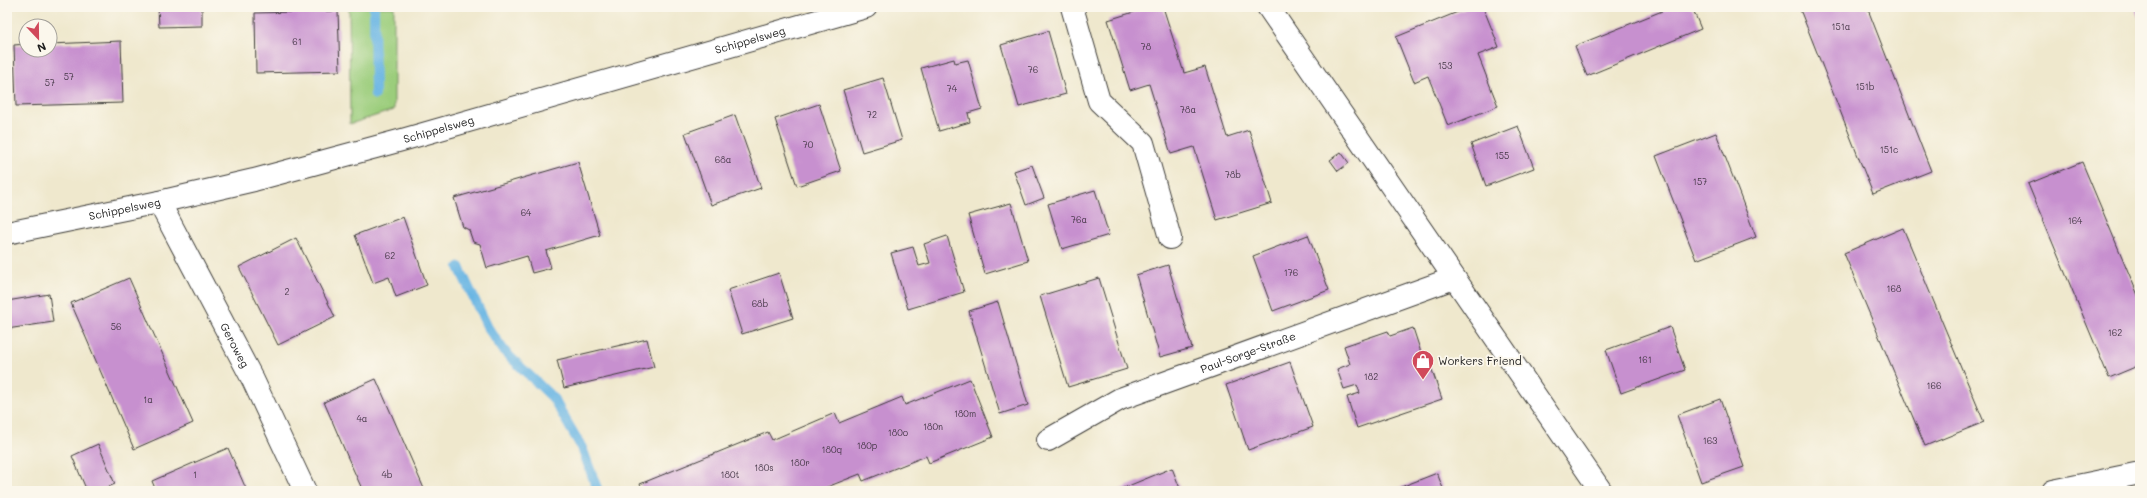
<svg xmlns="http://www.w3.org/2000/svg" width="2147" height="498" font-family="Mali,sans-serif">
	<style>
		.green { fill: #9bcd7c; stroke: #5c744c }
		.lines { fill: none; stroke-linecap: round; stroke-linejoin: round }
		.stream { stroke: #6ab6e3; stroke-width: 10 }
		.building { fill: #c790cf }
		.minor-casing { stroke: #3c3b37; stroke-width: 24 }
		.minor { stroke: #fff; stroke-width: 22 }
		.labels { text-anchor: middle; stroke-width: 3.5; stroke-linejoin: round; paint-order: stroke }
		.number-label { font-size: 9px; fill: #473949 }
		.street-label { font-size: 11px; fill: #1c1c1c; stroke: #fbf7ec }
		.poi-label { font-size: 11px; fill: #1c1c1c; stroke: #fbf7ec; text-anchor: start }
	</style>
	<rect width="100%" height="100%" fill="#fbf7ec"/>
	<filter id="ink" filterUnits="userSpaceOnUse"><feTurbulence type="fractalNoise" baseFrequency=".025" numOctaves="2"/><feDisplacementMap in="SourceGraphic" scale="8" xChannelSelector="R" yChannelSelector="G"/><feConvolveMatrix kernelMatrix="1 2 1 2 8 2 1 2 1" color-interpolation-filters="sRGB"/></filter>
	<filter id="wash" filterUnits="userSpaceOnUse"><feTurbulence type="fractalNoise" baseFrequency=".012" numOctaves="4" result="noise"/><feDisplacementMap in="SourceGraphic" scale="16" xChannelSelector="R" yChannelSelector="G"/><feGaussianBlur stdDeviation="0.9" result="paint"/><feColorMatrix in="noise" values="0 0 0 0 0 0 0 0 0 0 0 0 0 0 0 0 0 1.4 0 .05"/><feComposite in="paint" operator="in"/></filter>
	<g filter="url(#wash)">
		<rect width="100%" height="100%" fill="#efe8cd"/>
		<path class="green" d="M349 7H394V110L350 124Z"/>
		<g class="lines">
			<path class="stream" d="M374 7 375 95
				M459 267 488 328 505 352 553 398 582 448 598 491"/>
		</g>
		<g id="blocks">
			<path class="building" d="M158 7H202V26L159 27Z
				M1150 7H1163L1184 73 1205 67 1227 137 1249 130 1272 203 1217 220 1194 147 1171 154 1149 84 1130 90 1108 20Z
				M1470 7H1483L1499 47 1478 55 1498 106 1448 126 1428 76 1414 82 1396 37Z
				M1672 7H1692L1701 29 1587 76 1575 46Z
				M1799 7H1867L1931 171 1873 194Z
				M2135 7H2140V19Z
				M338 11 340 71 256 73 255 13Z
				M1048 31 1066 94 1019 107 1001 45Z
				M121 41 123 103 16 106 14 45 26 44V50H50V44Z
				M954 59 955 63 968 60 982 109 968 113 970 122 939 131 921 68Z
				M883 78 902 140 862 152 843 90Z
				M819 104 841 171 797 186 775 119Z
				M735 115 761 188 711 205 685 133Z
				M1518 126 1534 168 1486 186 1471 144Z
				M1716 133 1756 237 1696 260 1656 156Z
				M1341 152 1349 163 1338 171 1330 160Z
				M578 162 600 235 546 251 551 268 532 273 527 256 487 268 480 244 473 242 469 230 463 227 454 198Z
				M2082 162 2140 300V365L2109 378 2028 184Z
				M1032 165 1044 198 1026 205 1014 171Z
				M1095 190 1109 235 1062 249 1048 204Z
				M1011 203 1028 261 985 274 968 215Z
				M403 217 427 285 396 297 389 277 373 283 355 235Z
				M1903 228 1984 422 1925 446 1844 253Z
				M1308 235 1329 290 1273 311 1253 256Z
				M947 236 964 292 908 309 891 253 913 247 919 266 930 263 924 244Z
				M296 238 335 317 278 345 239 267Z
				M1168 265 1192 348 1160 357 1136 275Z
				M779 273 793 318 742 334 728 290Z
				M129 278 193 423 134 449 71 303Z
				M1099 278 1127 369 1068 387 1040 296Z
				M49 294 53 322 7 329V301Z
				M998 302 1028 405 1000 414 969 311Z
				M1670 327 1685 370 1621 393 1606 350Z
				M1413 328 1426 368 1431 367 1442 399 1357 428 1347 397 1360 393 1357 385 1344 389 1337 369 1350 364 1344 346 1388 331 1390 336Z
				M647 339 654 367 564 388 557 360Z
				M1290 362 1313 427 1248 450 1226 385Z
				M376 379 401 436 425 491H363L348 458 324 402Z
				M970 379 993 437 929 463 926 456 863 481 860 474 817 491H643L640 484 768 432 772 440 835 413 839 423 902 397 905 405Z
				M1720 399 1744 467 1701 482 1677 415Z
				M98 444 115 484 99 491H87L72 456Z
				M228 448 247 491H156L152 481Z
				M1172 468 1181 491H1116Z
				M1437 473 1444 491H1397L1396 489Z"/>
		</g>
	</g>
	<g filter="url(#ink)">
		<use href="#blocks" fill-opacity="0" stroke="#3c3b37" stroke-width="1"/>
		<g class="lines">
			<g class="minor-casing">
				<g id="minor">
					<path d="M1072 7 1099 101 1143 143 1170 238"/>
					<path d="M1268 7 1601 491"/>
					<path id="s1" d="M159 202 253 380 305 491"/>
					<path id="s2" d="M7 233 159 202 254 180 402 140 866 7"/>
					<path id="s3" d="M1048 440 1120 399 1454 278"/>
					<path d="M2053 491 2140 473"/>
				</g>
			</g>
			<use href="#minor" class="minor"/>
		</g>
	</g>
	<defs>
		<g id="shop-pin" transform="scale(1.15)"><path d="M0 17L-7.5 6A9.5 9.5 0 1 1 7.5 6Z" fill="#d1495b" stroke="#fbf7ec"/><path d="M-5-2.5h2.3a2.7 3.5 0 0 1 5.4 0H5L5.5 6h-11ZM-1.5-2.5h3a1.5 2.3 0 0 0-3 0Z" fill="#fff"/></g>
	</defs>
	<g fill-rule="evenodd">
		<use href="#shop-pin" x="1423" y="361"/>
	</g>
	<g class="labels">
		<g class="number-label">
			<text x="1841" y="30">151a</text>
			<text x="297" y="45">61</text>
			<text x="1146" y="50">78</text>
			<text x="1445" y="69">153</text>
			<text x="1033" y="73">76</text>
			<text x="69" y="80">57</text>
			<text x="50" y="86">57</text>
			<text x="1865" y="90">151b</text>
			<text x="952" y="92">74</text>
			<text x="1188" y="113">78a</text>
			<text x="872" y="118">72</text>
			<text x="808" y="148">70</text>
			<text x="1889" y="153">151c</text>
			<text x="1502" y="159">155</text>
			<text x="723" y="163">68a</text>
			<text x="1233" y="178">78b</text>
			<text x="1700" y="185">157</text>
			<text x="526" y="216">64</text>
			<text x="1079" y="223">76a</text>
			<text x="2075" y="224">164</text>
			<text x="390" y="259">62</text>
			<text x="1291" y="276">176</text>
			<text x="1894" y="292">168</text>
			<text x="287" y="295">2</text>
			<text x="760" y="307">68b</text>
			<text x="116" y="330">56</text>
			<text x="2115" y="336">162</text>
			<text x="1645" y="363">161</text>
			<text x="1371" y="380">182</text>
			<text x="1934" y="389">166</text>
			<text x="148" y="403">1a</text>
			<text x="965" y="417">180m</text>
			<text x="362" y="422">4a</text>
			<text x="933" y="430">180n</text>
			<text x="898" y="436">180o</text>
			<text x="1710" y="444">163</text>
			<text x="867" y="449">180p</text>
			<text x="832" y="453">180q</text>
			<text x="800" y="466">180r</text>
			<text x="764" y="471">180s</text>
			<text x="195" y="478">1</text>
			<text x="387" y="478">4b</text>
			<text x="730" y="478">180t</text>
		</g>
		<g class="street-label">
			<text dy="4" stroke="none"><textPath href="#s2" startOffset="768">Schippelsweg</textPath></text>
			<text dy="4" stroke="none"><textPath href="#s2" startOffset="444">Schippelsweg</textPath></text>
			<text dy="4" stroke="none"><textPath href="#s2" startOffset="120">Schippelsweg</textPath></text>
			<text dy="4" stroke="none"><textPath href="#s1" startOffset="162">Geroweg</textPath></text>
			<text dy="4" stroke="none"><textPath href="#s3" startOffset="219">Paul-Sorge-Straße</textPath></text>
		</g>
		<g class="poi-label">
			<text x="1438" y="365">Workers Friend</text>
		</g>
	</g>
	<rect width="2147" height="498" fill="none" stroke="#fbf7ec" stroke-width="24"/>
	<g transform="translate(38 38) rotate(158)"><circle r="19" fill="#fbf7ec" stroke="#a29f99"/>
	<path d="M0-3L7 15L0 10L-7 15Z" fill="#d1495b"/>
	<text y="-6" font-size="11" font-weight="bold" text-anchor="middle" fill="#1c1c1c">N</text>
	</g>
</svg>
